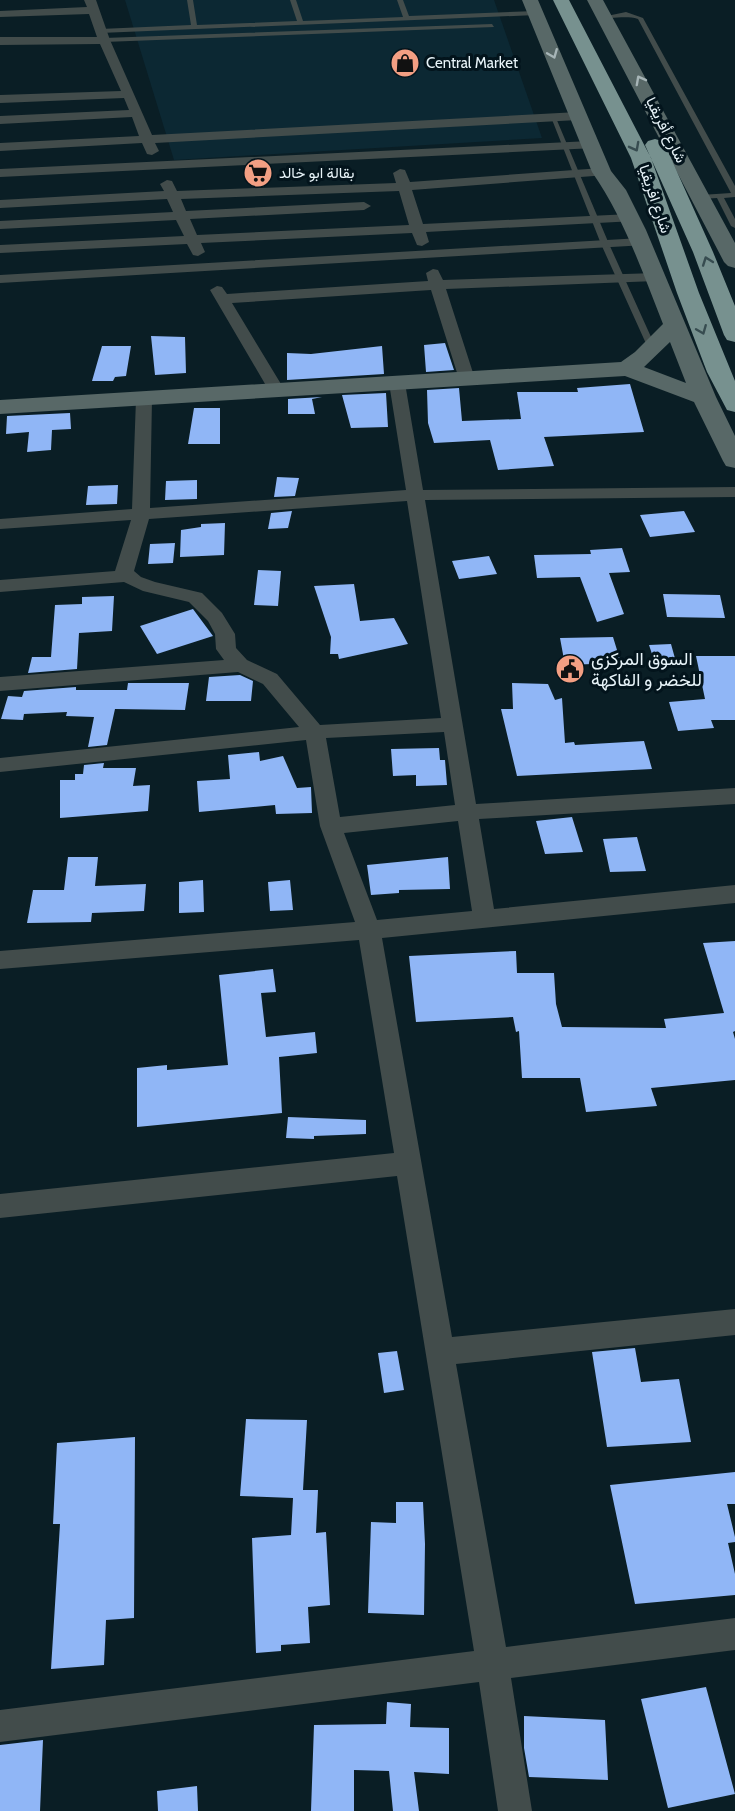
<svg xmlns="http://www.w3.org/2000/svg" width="735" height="1811" font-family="Cabin,Vazirmatn,sans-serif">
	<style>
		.built { fill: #0c2833 }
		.building { fill: #90b6f6 }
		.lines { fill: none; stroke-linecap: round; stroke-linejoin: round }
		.lane { fill: #424c4b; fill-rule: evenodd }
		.street { fill: #424c4b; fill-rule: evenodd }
		.secondary { fill: #586867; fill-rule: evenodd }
		.highway { fill: #77918f; fill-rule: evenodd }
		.oneway { stroke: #a7b5b7 }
		.oneway2 { stroke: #374c50 }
		.labels { text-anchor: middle; stroke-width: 6; stroke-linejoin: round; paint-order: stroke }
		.far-poi-label { font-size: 15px; fill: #e8f4f9; stroke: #03141c; text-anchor: start }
		.far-street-label { font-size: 15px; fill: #e8f4f9; stroke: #03141c }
		.poi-label { font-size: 18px; fill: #e8f4f9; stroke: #03141c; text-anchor: start }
	</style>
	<rect width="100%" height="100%" fill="#0a1e25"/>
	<path class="built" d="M125 0H494L542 138 174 160Z"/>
	<path class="building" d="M151 336 185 337 186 373 155 375Z
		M445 343 454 370 426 372 424 345Z
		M102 346H131L126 376 115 377 113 381H92Z
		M382 346 384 374 287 380V353L311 354Z
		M630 384 644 432 544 437 554 466 498 470 490 440 434 443 428 423 427 390 459 388 462 421 521 419 517 392H578L577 388Z
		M386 393 388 427 351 428 342 395Z
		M322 397 312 399 315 414H288V399Z
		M194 408H220V444H188Z
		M70 413 71 429 52 430 51 450 27 452 29 432 6 434 7 416Z
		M277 477 299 478 295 496 274 497Z
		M197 480V499L165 500 166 481Z
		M118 485 117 504 86 505 88 486Z
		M292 511 288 528 268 529 271 513Z
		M684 511 695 532 650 537 640 515Z
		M225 523 224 555 180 557 181 530 201 527V524Z
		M175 543 173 563 148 564 150 544Z
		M622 548 630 572 609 573 624 614 597 622 580 577 537 578 534 555 591 554 590 550Z
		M489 556 497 574 459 579 452 561Z
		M258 570 281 571 278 606 254 605Z
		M354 584 360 621 394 618 408 644 339 659 338 654H330L331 637 314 586Z
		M663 594 720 595 725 618 667 617Z
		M114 596 112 631 79 633 77 669 28 673 32 657H51L55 605 82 604V597Z
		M193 609 213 636 157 654 140 626Z
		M613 637 621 663 565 665 560 638Z
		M671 644 676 662 655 663 649 645Z
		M696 656H735V720H711L714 728 678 731 669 702 705 699Z
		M240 675 253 681 251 701H206L209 677Z
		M128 683H189L185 710 115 709 107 745 88 747 94 717 66 716 67 712 24 714 23 720 1 719 8 696 22 697 24 691 76 687V690H127Z
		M512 683 548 684 555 700 562 698 565 743 574 742 575 745 644 741 652 769 517 776 501 709H513Z
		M439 748 440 760H445L447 785 416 786V775L393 776 391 749Z
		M259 752 260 761 283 756 297 788 311 787 312 813 276 814 275 805 199 812 197 781 230 779 228 755Z
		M104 763 103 768H136L133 786 150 785 148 811 60 818V780H75V774H83L84 765Z
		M572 817 583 852 545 854 536 821Z
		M637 837 646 871 610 872 603 839Z
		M68 857H98L95 886 146 884 144 911 92 913 91 922 27 923 33 890H64Z
		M448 857 450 889 399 890V893L371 895 367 865Z
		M203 880 204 912 179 913V882Z
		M290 880 293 910 270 911 268 882Z
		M735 941V1031L733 1032 735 1039V1080L651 1088 657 1106 586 1112 580 1078H522L519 1031 516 1032 513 1017 416 1022 409 956 516 951 517 973H554L556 1004 562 1027 666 1028 664 1019 724 1013 703 943Z
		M273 969 276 992 261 993 266 1037 315 1032 317 1053 279 1057 282 1113 137 1127V1068L167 1065V1070L228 1065 219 975Z
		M288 1117 366 1120V1134L314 1136V1139L286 1138Z
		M635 1348 641 1382 679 1379 691 1442 607 1447 592 1352Z
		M397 1351 404 1390 384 1393 378 1353Z
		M246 1419 307 1420 303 1490H318L316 1533 326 1532 330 1605 308 1607 310 1643 281 1645V1651L256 1653 252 1538 291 1535 293 1498 240 1496Z
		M135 1437 134 1618 106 1620 104 1665 51 1669 60 1524H53L57 1443Z
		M735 1472V1504H727L735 1537V1542L728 1543 735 1574V1595L635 1604 610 1485Z
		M396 1502H423L425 1544 424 1615 368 1613 371 1522 396 1523Z
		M706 1687 735 1794 668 1808 641 1699Z
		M387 1702 411 1704 410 1727 449 1728V1774L414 1772 419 1811H393L389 1771 354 1770V1811H311L314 1725 386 1724Z
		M524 1716 605 1720 608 1780 529 1777 524 1748Z
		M43 1740 40 1811H0V1745Z
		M197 1786 198 1811H158L157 1791Z"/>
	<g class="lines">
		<path class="lane" d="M187 0H193L197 25 297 21 290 0H296L303 21 403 17 397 0H403L409 16 536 11 539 13 536 15 100 33 97 31 100 29 191 25Z
			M626 12 643 18 735 186V197L724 198 735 219V228L731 226 717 198 701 199 697 197 701 195 731 193 638 19C624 15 612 20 602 17Z
			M492 24 494 27 104 42 101 40 104 38Z
			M551 117 556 118 609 244 656 348 655 350 648 348 601 244Z"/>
		<path class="street" d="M84 0H96L110 40 152 135 578 112 584 116 578 120 155 143 159 151 152 155 147 154 142 143 0 151V143L139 136 132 117 0 124V116L129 110 124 98 0 103V95L121 91 100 44 0 45V37H97L89 14 0 17V11L87 7Z
			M590 141 595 142 596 145 595 148 0 177V169Z
			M602 168 607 169 609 172 607 175 412 190 423 224 630 214 637 218 635 221 426 232 429 242 422 246 417 245 412 233 201 243 205 252 198 256 193 255 187 244 0 253V245L184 236 176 220 0 229V221L173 212 167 199 0 208V200L164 191 160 184 167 180 172 181 177 191 396 183 393 173 400 169 405 170 410 182ZM399 191 409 225 197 235 190 219 364 210 371 206 364 202 186 211 181 199Z
			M641 238 648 242 646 245 0 283V275Z
			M433 269 438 270 443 280 656 273 663 277 656 281 446 289 475 379 467 384 459 379 431 290 232 303 284 389 276 394 268 389 210 290 217 286 222 287 227 294 428 281 426 273Z
			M397 378 405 383 423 490 735 487V497L425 500 476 804 735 788V804L479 819 494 909 735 885V903L382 938 452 1337 735 1309V1335L456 1364 506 1647 735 1618V1650L511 1678 532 1811H498L479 1682 0 1742V1710L474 1651 397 1176 0 1218V1194L394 1153 359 940 0 969V951L355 922 320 826 306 740 0 772V758L299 727 263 684 238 672 0 691V677L224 660 216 649 215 634 208 621 189 602 143 591 124 582 0 592V580L115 571 131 520 0 529V519L132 509 136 399 144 394 152 399 150 508 406 490 389 383ZM407 501 441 718 320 725 277 674 247 660 236 648 235 634 222 613 202 593 155 582 141 577 134 571 149 519ZM444 732 455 805 340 817 326 738ZM458 821 472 911 377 920 344 833Z"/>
		<path class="secondary" d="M522 0H538L611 171 626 190 646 230 716 397 735 436V468L726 466 723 461 694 402 625 376 0 414V400L621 362 635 352 663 324C642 271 624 218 592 172ZM670 342 686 383 644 367Z
			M587 0H603L735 243V268L728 266 724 262Z"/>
		<path class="highway" d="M553 0H569L651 158 699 293 735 381V412L727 410 707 372 677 293 631 158Z
			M655 139 662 141 665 145 713 252 735 306V342L727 340 724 335 693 252 645 145 648 141Z"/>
	</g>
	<defs><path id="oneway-chevron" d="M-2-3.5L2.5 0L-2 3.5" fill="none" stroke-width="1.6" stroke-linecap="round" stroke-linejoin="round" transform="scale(1.5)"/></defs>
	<g class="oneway">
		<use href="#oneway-chevron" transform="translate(553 54) rotate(68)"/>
		<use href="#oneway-chevron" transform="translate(640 80) rotate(-118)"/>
	</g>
	<g class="oneway2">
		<use href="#oneway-chevron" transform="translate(635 147) rotate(62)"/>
		<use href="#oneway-chevron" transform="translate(707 261) rotate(-110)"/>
		<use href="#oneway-chevron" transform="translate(702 330) rotate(68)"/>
	</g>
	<defs>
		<g id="shop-disc" transform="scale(1.5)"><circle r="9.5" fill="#f39f83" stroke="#03141c"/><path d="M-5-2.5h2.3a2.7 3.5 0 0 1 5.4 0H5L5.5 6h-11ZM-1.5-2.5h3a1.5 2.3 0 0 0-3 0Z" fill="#111"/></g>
		<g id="supermarket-disc" transform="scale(1.5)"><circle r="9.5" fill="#f39f83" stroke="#03141c"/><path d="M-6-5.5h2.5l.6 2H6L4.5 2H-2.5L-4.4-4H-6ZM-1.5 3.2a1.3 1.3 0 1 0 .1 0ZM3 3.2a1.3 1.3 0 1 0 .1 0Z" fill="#111"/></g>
		<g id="civic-disc" transform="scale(1.5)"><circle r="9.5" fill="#f39f83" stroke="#03141c"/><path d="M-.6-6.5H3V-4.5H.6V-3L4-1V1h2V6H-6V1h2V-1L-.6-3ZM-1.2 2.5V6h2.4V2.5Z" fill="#111"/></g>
	</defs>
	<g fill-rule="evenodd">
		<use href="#shop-disc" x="405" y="63"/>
		<use href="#supermarket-disc" x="258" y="173"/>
		<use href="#civic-disc" x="570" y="669"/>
	</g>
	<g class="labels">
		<g class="far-poi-label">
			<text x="426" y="68">Central Market</text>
			<text x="279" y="178">بقالة ابو خالد</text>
		</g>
		<g class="far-street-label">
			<text transform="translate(666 130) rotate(63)" y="5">شارع أفريقيا</text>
			<text transform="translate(655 199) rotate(71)" y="5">شارع افريقيا</text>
		</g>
		<g class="poi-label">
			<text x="591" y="665">السوق المركزي<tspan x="591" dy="21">للخضر و الفاكهة</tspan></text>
		</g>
	</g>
</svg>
